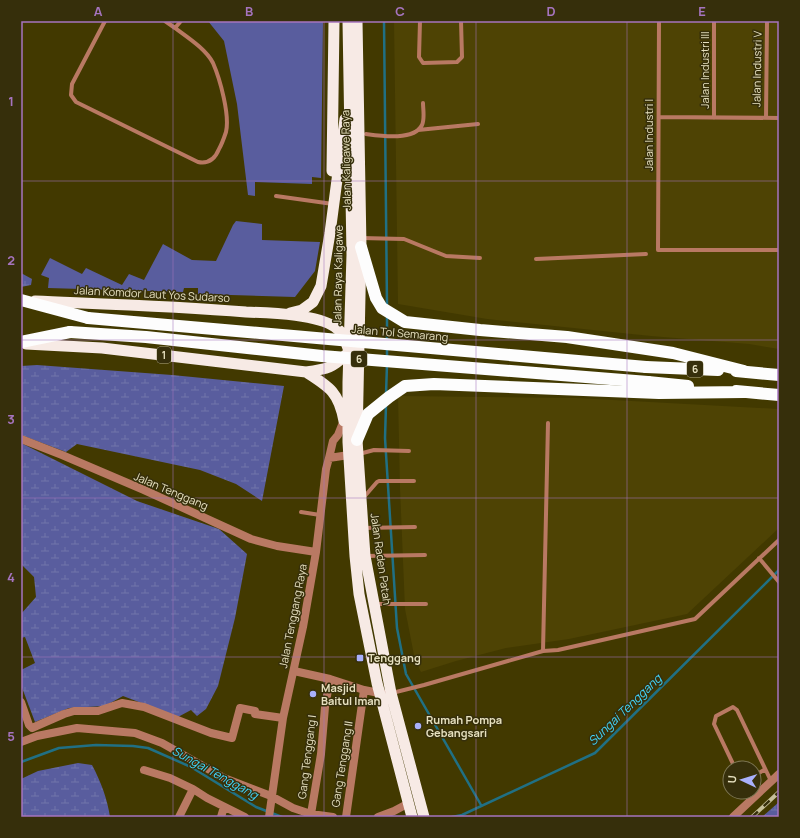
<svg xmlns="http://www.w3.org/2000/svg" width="800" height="838" font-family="Manrope,sans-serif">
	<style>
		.built { fill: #4e4304 }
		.green { fill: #595d9e }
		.wetland { fill: url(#wetland-marsh) }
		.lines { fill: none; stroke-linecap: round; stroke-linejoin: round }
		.stream { stroke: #207084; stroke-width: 2.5 }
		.service { stroke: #b97963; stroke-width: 4 }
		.minor { stroke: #b97963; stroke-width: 8 }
		.tertiary { stroke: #b97963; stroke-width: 8 }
		.trunk { stroke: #f7eae5; stroke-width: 11 }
		.motorway { stroke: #fdfdfd; stroke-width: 12 }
		.rail-casing { stroke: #c6bf99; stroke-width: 4 }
		.rail { stroke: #362f0b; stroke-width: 2.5; stroke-dasharray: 8; stroke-linecap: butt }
		.motorway-bridge { stroke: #fdfdfd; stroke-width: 12 }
		.grid { fill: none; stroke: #a674bf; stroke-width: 1; stroke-opacity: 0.55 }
		.poi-dot { fill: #a9b0fc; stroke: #362f0b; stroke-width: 1.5 }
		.labels { text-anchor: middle; stroke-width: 3; stroke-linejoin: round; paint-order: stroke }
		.shield { fill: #362f0b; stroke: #b2ac8a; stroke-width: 1 }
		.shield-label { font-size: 10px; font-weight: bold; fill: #e7e1c0 }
		.street-label { font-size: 11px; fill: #e7e1c0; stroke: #362f0b }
		.poi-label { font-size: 11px; font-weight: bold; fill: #e7e1c0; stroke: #362f0b; text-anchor: start }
		.water-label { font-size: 12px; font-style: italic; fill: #41d5fb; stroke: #362f0b }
		.neatline { fill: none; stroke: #a674bf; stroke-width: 1.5 }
		.grid-label { font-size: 13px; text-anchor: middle; font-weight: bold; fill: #a674bf }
	</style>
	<defs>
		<pattern id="wetland-marsh" width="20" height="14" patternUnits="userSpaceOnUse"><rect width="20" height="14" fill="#595d9e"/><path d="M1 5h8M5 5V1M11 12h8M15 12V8" fill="none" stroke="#7174aa"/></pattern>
	</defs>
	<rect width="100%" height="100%" fill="#423900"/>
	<path class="built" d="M394 21H779V349L749 344 651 336 487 319 398 304Z
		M398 396 577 398 779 409V528L687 614 569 639 506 648 456 661 421 672 415 660 405 609 400 488Z"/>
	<path class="green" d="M208 21H323L321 178 312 177V184L255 182V196L248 195 237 104 224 41Z
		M236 221 262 224V240L320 242 315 271 295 297 198 294V288H184L183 292 48 288 49 278 41 275 50 258 82 274 86 268 122 285 129 274 144 280 163 244 192 260 216 261 233 225Z"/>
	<path class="wetland" d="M21 273 32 279 31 285 21 287Z
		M37 365 172 375 284 386 262 501 236 484 200 470 77 444 66 452 21 435V366Z
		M21 443 137 501 219 529 247 554 235 618 218 686 206 709 197 716 191 710 178 717 123 696 105 706 69 708 35 722 21 685V670L35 663 25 637 21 638V614L36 597 34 577 21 564Z
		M78 763 92 765C101 782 107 798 110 817H21V779L38 771Z
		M779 802V817H762Z"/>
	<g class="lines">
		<path class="stream" d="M384 21 387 306
			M387 340V315
			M387 358V347
			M386 394 387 365
			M386 405 385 438 397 628 406 674 481 805
			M21 762 59 748 96 745 133 746 148 748 191 767 256 807 282 817
			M452 817 462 815 595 753 779 570"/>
		<path class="service" d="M105 21 72 84 71 95 76 102 198 162C208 164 215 159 219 149 222 144 224 138 226 132 230 115 220 79 213 63 206 49 187 37 175 28
			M165 21 175 28 181 21
			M420 21 419 57 423 63 457 62 462 57 461 21
			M659 21 658 250H779
			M714 21V118
			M659 117 779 118
			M766 118 767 21
			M418 130 478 124
			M366 134C381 136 414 141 422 125 425 119 423 109 423 103
			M276 196 333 204
			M361 238 404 239 446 256 480 258
			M536 259 646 254
			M359 454 374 450 409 451
			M364 497 377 482 379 481H414
			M301 512 320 515
			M363 528 415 527
			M365 556 425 555
			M759 558 779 582
			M374 604H426
			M543 651 548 423
			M392 693 424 685 543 651 558 650 695 619 779 540
			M735 768 714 724 716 716 733 707 737 710 771 781
			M754 776 764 770"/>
		<path class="minor" d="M21 439 62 455 144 490 251 539 277 546 316 552
			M329 458 333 441 338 435 344 420
			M294 671 330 679 364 690 384 694
			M21 702 29 725 32 728 64 714 74 711H98L122 703 144 707 211 733 232 738 240 708 255 711V714L283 718
			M21 742 37 736 77 728 135 733 162 743 224 778 271 796 293 808 311 814 333 817
			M144 770 170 778 193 789 207 798 245 817
			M311 814 321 754 325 707 330 679
			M179 817 193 789
			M221 817 224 807
			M269 817 283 718 303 627 316 552 326 469 329 458 349 455
			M346 817 364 690
			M378 817 394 811 409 803"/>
		<path class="tertiary" d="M733 817 779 774"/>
		<path class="trunk" d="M348 21 352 255 348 382V442L355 556 359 594 377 683 412 817
			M357 21 361 247 357 440 363 528 365 556 391 693 424 817
			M332 171 334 21
			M35 301C106 304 176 306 246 312 270 313 316 314 335 327 343 332 345 340 348 348
			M290 313 302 310 313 302 321 286 330 233 345 119
			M26 344 102 348 306 372C328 369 332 368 348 353
			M306 372C330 387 339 393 344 421"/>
		<path class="motorway" d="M361 247 376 298 382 308 405 322 480 330 567 337 673 353 744 371
			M21 300 88 318
			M21 342 70 332
			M646 367 718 370
			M736 371 779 375
			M648 382 688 386
			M736 391 779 395
			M357 440 368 414 389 397 405 386 434 384 659 393 744 392"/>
		<g class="rail-casing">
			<path id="rail" d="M752 817 779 792"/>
		</g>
		<use href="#rail" class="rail"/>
		<path class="motorway-bridge" d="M88 318 646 367
			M70 332 146 337 322 356 648 382"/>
	</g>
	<path class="grid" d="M173 21V817M324 21V817M476 21V817M627 21V817M21 181H779M21 340H779M21 498H779M21 657H779"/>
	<g class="poi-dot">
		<rect x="356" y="654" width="8" height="8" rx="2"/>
		<circle cx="313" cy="694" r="4"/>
		<circle cx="418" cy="726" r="4"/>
	</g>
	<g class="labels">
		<g class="shield">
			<rect x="157" y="347" width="14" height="16" rx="3"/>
			<rect x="351" y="351" width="16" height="16" rx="3"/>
			<rect x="687" y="361" width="16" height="16" rx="3"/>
		</g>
		<g class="shield-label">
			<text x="164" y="359">1</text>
			<text x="359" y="363">6</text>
			<text x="695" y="373">6</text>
		</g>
		<g class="street-label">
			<text transform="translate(757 69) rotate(-89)" y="4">Jalan Industri V</text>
			<text transform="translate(705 70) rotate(-90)" y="4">Jalan Industri III</text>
			<text transform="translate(649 135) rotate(-90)" y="4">Jalan Industri I</text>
			<text transform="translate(346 160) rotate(-91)" y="4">Jalan Kaligawe Raya</text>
			<text transform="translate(338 275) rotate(-89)" y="4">Jalan Raya Kaligawe</text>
			<text transform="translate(152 294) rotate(3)" y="4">Jalan Komdor Laut Yos Sudarso</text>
			<text transform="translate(400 333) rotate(5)" y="4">Jalan Tol Semarang</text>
			<text transform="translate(171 491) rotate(23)" y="4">Jalan Tenggang</text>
			<text transform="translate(381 559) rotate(82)" y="4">Jalan Raden Patah</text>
			<text transform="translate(293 616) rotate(-79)" y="4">Jalan Tenggang Raya</text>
			<text transform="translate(307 757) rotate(-83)" y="4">Gang Tenggang I</text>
			<text transform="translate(342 764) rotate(-81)" y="4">Gang Tenggang II</text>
		</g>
		<g class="poi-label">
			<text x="368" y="662">Tenggang</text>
			<text x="321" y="692">Masjid<tspan x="321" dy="13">Baitul Iman</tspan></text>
			<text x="426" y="724">Rumah Pompa<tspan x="426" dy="13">Gebangsari</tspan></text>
		</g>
		<g class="water-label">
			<text transform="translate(625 710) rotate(-44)" y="4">Sungai Tenggang</text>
			<text transform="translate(215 773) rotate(29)" y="4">Sungai Tenggang</text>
		</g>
	</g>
	<rect width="800" height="838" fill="none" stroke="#362f0b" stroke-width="44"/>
	<g transform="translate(742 780) rotate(274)"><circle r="19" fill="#362f0b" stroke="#7d7653"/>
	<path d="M0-3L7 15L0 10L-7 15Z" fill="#a9b0fc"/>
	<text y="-6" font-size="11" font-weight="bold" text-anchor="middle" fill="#e7e1c0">U</text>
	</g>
	<rect x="22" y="22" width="756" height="794" class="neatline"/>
	<g class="grid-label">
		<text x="98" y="16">A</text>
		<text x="249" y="16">B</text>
		<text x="400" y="16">C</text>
		<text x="551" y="16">D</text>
		<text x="702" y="16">E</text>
		<text x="11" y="106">1</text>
		<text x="11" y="265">2</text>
		<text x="11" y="424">3</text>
		<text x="11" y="582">4</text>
		<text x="11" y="741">5</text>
	</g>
</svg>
